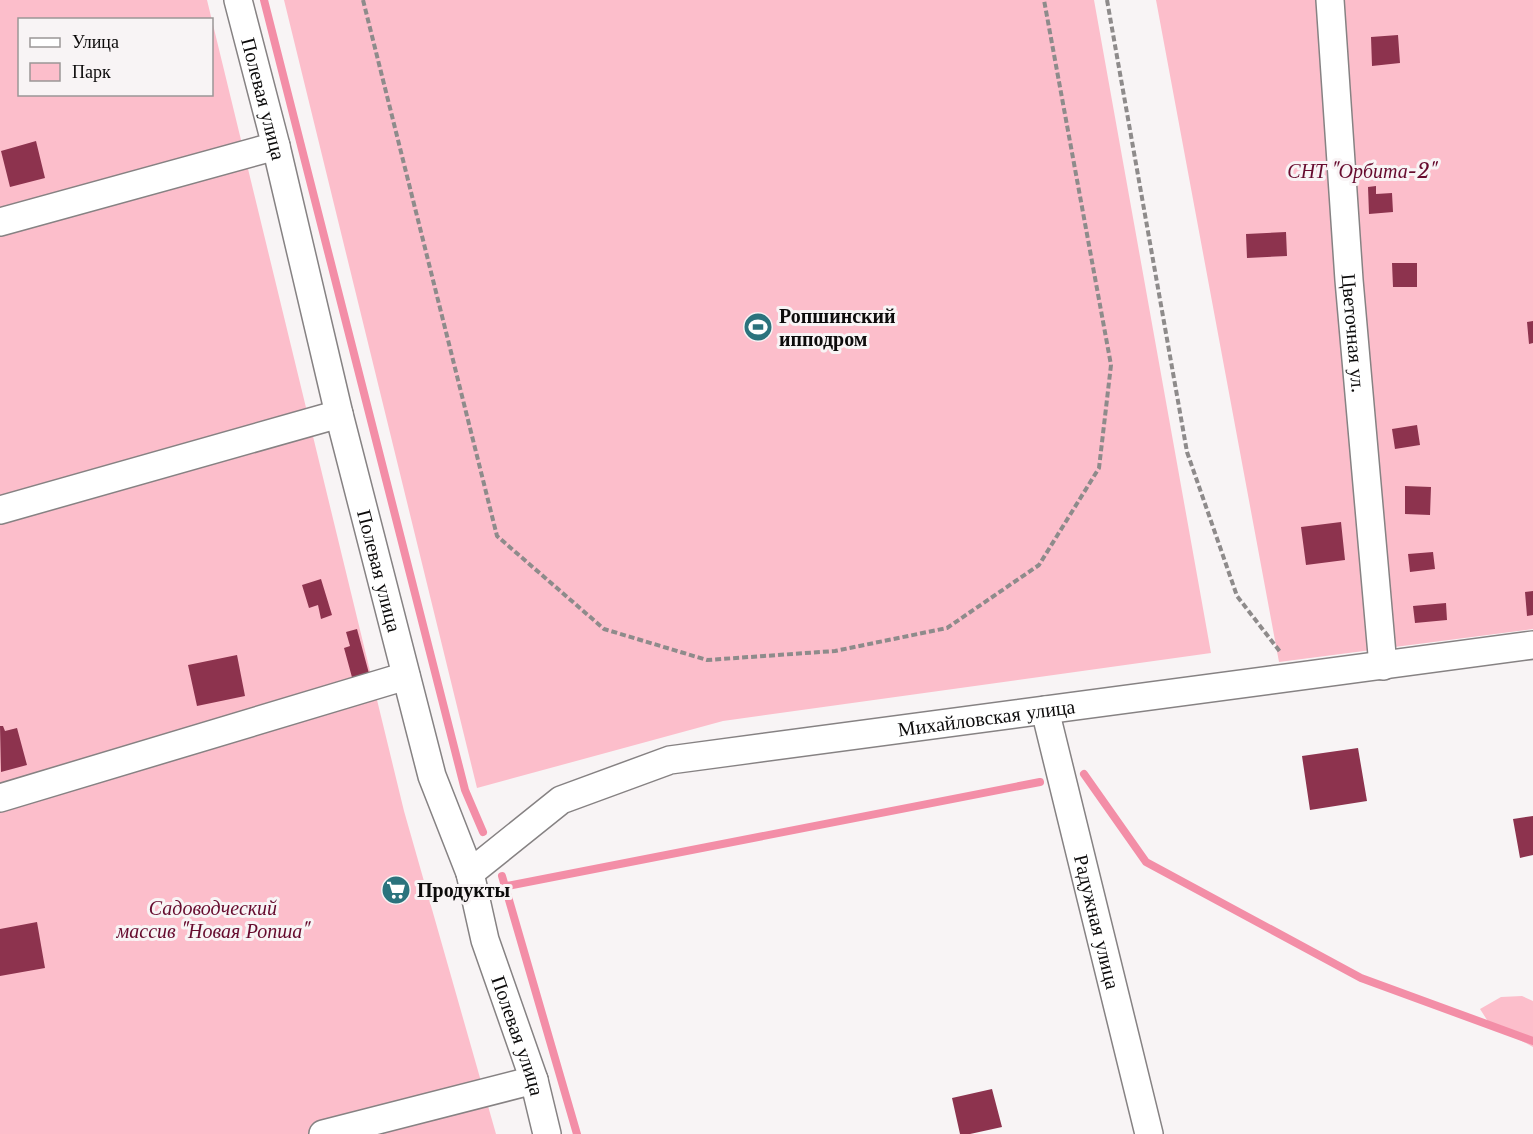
<svg xmlns="http://www.w3.org/2000/svg" width="1533" height="1134" font-family="'Libre Baskerville',serif">
	<style>
		.green { fill: #fcbecb; fill-rule: evenodd }
		.lines { fill: none; stroke-linecap: round; stroke-linejoin: round }
		.stream { stroke: #f38ea7; stroke-width: 8 }
		.building { fill: #8d334e }
		.street-casing { stroke: #868283; stroke-width: 30 }
		.path { stroke: #8e8b8b; stroke-width: 4; stroke-dasharray: 6 3; stroke-linecap: butt }
		.street { stroke: #fff; stroke-width: 27 }
		.labels { text-anchor: middle; stroke-width: 6; stroke-linejoin: round; paint-order: stroke }
		.street-label { font-size: 20px; fill: #0c0b0b; stroke: #f8f4f5 }
		.park-label { font-size: 20px; font-style: italic; fill: #660b2e; stroke: #f8f4f5 }
		.poi-label { font-size: 20px; font-weight: bold; fill: #0c0b0b; stroke: #f8f4f5; text-anchor: start }
	</style>
	<rect width="100%" height="100%" fill="#f8f4f5"/>
	<path class="green" d="M0 0H207L404 811 496 1134H0ZM20 20H212V94H20Z
		M284 0H1094L1211 653 723 721 477 788Z
		M1156 0H1533V629L1279 662Z
		M1522 996 1533 1001V1047L1489 1023 1480 1009 1501 997Z"/>
	<g class="lines">
		<path class="stream" d="M264 0 465 790 483 832
			M1084 774 1146 862 1361 978 1533 1041
			M502 876 577 1134
			M507 886 1040 782"/>
	</g>
	<path class="building" d="M1398 35 1400 63 1372 66 1371 37Z
		M36 141 45 178 10 187 1 151Z
		M1376 186V194L1392 193 1393 212 1369 214 1368 187Z
		M1286 232 1287 256 1247 258 1246 234Z
		M1392 263H1417V287H1393Z
		M1533 321V343L1529 344 1527 322Z
		M1417 425 1420 445 1395 449 1392 429Z
		M1405 486 1431 487 1430 515 1405 514Z
		M1341 522 1345 560 1306 565 1301 527Z
		M1433 552 1435 569 1410 572 1408 554Z
		M321 579 332 615 321 619 318 605 309 608 302 585Z
		M1533 591V615L1527 616 1525 592Z
		M1446 603 1447 620 1415 623 1413 606Z
		M357 629 370 677 353 681 344 648 350 646 346 632Z
		M237 655 245 696 197 706 188 665Z
		M0 726H3L5 731 17 728 27 765 1 772Z
		M1358 748 1367 801 1310 810 1302 756Z
		M1533 816V855L1520 858 1513 819Z
		M37 922 45 968 0 976V929Z
		M992 1089 1002 1127 970 1134H960L952 1098Z"/>
	<g class="lines">
		<g class="street-casing">
			<g id="street">
				<path id="s1" d="M238 0 276 146 339 414 432 776 470 873 485 940 534 1080 547 1134"/>
				<path id="s2" d="M1330 0 1349 280 1383 666"/>
				<path d="M0 222 276 146"/>
				<path d="M0 510 339 414"/>
				<path id="s3" d="M1045 710 1149 1134"/>
				<path d="M0 798 406 676"/>
				<path id="s4" d="M470 873 561 800 670 760 1533 645"/>
				<path d="M323 1134 534 1080"/>
			</g>
		</g>
		<path class="path" d="M363 0 497 536 604 629 707 660 835 651 947 628 1039 565 1099 468 1111 365 1044 0
			M1107 0 1187 452 1237 596 1281 653"/>
		<use href="#street" class="street"/>
	</g>
	<defs>
		<g id="stadium-disc" transform="scale(1.5)"><circle r="9.5" fill="#2b737d" stroke="#f8f4f5"/><path d="M0-5a6.5 5 0 1 0 0 10a6.5 5 0 1 0 0-10ZM-3.5-1.8h7v3.6h-7Z" fill="#fff"/></g>
		<g id="supermarket-disc" transform="scale(1.5)"><circle r="9.5" fill="#2b737d" stroke="#f8f4f5"/><path d="M-6-5.5h2.5l.6 2H6L4.5 2H-2.5L-4.4-4H-6ZM-1.5 3.2a1.3 1.3 0 1 0 .1 0ZM3 3.2a1.3 1.3 0 1 0 .1 0Z" fill="#fff"/></g>
	</defs>
	<g fill-rule="evenodd">
		<use href="#stadium-disc" x="758" y="327"/>
		<use href="#supermarket-disc" x="396" y="890"/>
	</g>
	<g class="labels">
		<g class="street-label">
			<text dy="7" stroke="none"><textPath href="#s1" startOffset="102">Полевая улица</textPath></text>
			<text dy="7" stroke="none"><textPath href="#s2" startOffset="334">Цветочная ул.</textPath></text>
			<text dy="7" stroke="none"><textPath href="#s1" startOffset="588">Полевая улица</textPath></text>
			<text dy="7" stroke="none"><textPath href="#s4" startOffset="552">Михайловская улица</textPath></text>
			<text dy="7" stroke="none"><textPath href="#s3" startOffset="218">Радужная улица</textPath></text>
			<text dy="7" stroke="none"><textPath href="#s1" startOffset="1074">Полевая улица</textPath></text>
		</g>
		<g class="park-label">
			<text x="1362" y="178">СНТ "Орбита-2"</text>
			<text x="213" y="915">Садоводческий<tspan x="213" dy="23">массив "Новая Ропша"</tspan></text>
		</g>
		<g class="poi-label">
			<text x="779" y="323">Ропшинский<tspan x="779" dy="23">ипподром</tspan></text>
			<text x="417" y="897">Продукты</text>
		</g>
	</g>
	<rect x="18" y="18" width="195" height="78" fill="#f8f4f5" stroke="#9a9797" stroke-width="1.5"/>
	<rect x="30" y="38" width="30" height="9" fill="#ffffff" stroke="#9a9797" stroke-width="1.5"/>
	<text x="72" y="48" font-size="18" fill="#0c0b0b">Улица</text>
	<rect x="30" y="63" width="30" height="18" fill="#fcbecb" stroke="#9a9797" stroke-width="1.5"/>
	<text x="72" y="78" font-size="18" fill="#0c0b0b">Парк</text>
</svg>
